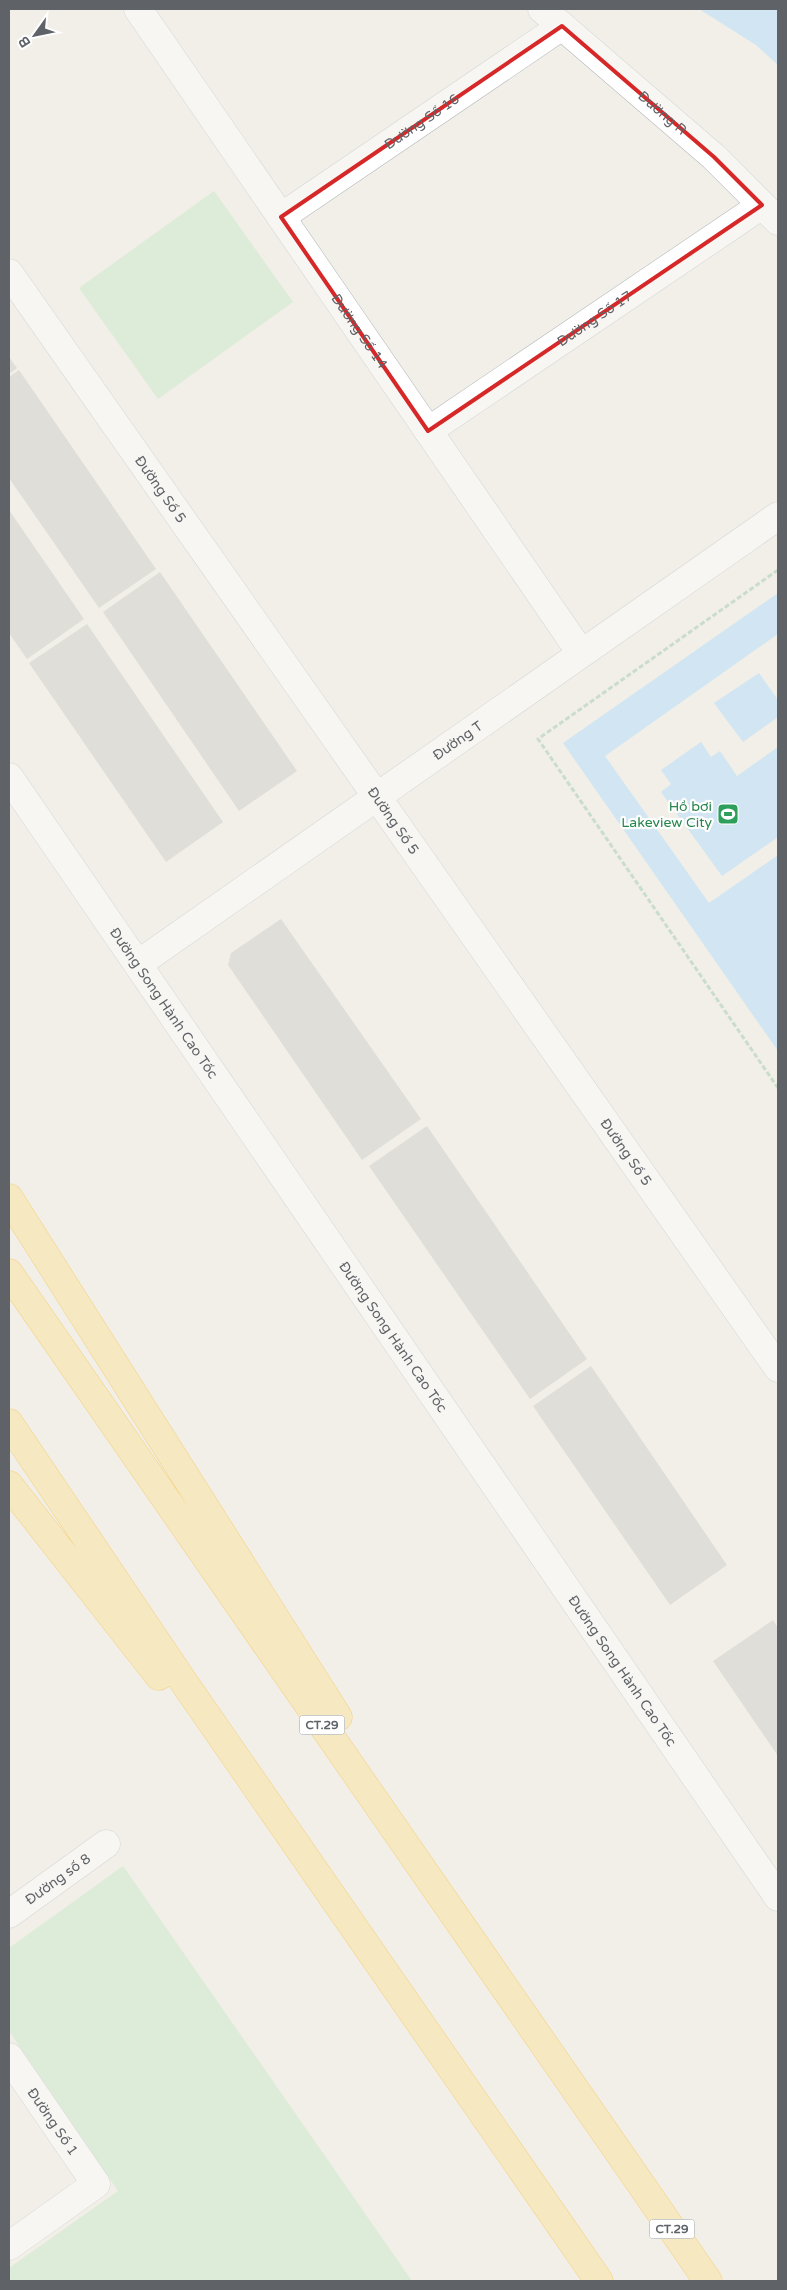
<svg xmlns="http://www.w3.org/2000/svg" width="787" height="2290" font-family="'Varela Round',sans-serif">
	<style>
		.green { fill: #c5e8c5 }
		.water { fill: #aadaff }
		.building { fill: #cccac5 }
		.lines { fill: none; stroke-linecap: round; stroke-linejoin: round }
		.street-casing { stroke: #b5b8bc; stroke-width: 29 }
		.secondary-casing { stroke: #b6babf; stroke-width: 29 }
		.highway-casing { stroke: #f9ab00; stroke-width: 29 }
		.path { stroke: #9cc7a9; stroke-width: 3; stroke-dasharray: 5 2.5; stroke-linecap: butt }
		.street { stroke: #fff; stroke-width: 28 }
		.secondary { stroke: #fff; stroke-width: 28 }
		.highway { stroke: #fde293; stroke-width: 28 }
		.marked { fill: none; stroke: #d62828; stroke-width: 4; stroke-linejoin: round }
		.labels { text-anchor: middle; stroke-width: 4.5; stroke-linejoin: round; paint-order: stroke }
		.shield { fill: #fff; stroke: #8f9295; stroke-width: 1 }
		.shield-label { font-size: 12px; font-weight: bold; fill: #5f6368 }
		.street-label { font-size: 14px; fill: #5f6368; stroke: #fff }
		.leisure-label { font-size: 14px; fill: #27864d; stroke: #fff; text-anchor: end }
	</style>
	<rect width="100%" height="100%" fill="#f1efe8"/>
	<path class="green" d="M214 191 293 302 158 399 79 288Z
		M123 1866 412 2281H9V2268L118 2191 9 2031V1948Z"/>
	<path class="water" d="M699 9H778V65L756 45Z
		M778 593V634L605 756 709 903 778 855V1051L563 743Z
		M759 673 778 700V717L743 742 714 703Z
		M701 742 711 757 720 751 737 776 778 747V837L722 876 661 792 671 784 661 770Z"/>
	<path class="building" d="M9 357 17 368 9 374Z
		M19 370 156 569 99 608 9 478V377Z
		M9 510 84 619 27 659 9 633Z
		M160 572 297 771 239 811 103 612Z
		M87 624 223 822 166 862 29 663Z
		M281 919 421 1119 362 1160 228 965 231 953Z
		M427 1126 587 1359 530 1399 369 1166Z
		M591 1366 727 1565 670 1605 533 1406Z
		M773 1620 778 1628V1756L713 1661Z"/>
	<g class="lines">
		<g class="street-casing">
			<g id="street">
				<path id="s1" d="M138 9 581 653"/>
				<path id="s2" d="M542 9 714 157 778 221"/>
				<path id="s3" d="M281 217 562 26"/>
				<path id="s4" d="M9 273 778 1368"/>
				<path id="s5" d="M428 431 762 205"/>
				<path id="s6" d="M138 964 778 516"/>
				<path id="s7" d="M9 1914 106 1844"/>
				<path id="s8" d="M9 2057 96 2184 9 2246"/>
			</g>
		</g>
		<g class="secondary-casing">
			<g id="secondary">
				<path id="s9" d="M9 777 778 1897"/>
			</g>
		</g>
		<g class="highway-casing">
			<path id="highway" d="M9 1198 338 1717
				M9 1273 708 2281
				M9 1423 185 1684 599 2281
				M9 1485 159 1676"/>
		</g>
		<path class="path" d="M778 570 538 739 778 1088"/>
		<use href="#street" class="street"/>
		<use href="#secondary" class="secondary"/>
		<use href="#highway" class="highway"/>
	</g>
	<path d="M0 0H787V2290H0ZM562 26 714 157 762 205 428 431 281 217Z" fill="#f1efe8" fill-opacity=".55" fill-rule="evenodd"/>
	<path class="marked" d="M562 26 714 157 762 205 428 431 281 217Z"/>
	<defs>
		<g id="stadium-square" transform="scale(1.125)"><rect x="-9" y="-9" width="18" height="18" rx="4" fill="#2e9e5b" stroke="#fff"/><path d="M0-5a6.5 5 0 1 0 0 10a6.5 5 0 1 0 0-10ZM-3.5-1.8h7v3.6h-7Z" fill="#fff"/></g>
	</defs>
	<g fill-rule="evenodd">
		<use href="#stadium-square" x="728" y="814"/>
	</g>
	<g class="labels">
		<g class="shield">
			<rect x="299.5" y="1715.5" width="45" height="19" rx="4"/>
			<rect x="649.5" y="2219.5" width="45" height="19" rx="4"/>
		</g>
		<g class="shield-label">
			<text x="322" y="1729">CT.29</text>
			<text x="672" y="2233">CT.29</text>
		</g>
		<g class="street-label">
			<text dy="5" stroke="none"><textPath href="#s2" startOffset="159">Đường R</textPath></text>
			<text dy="5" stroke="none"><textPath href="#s3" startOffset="170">Đường Số 16</textPath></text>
			<text dy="5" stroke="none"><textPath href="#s5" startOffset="201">Đường Số 17</textPath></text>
			<text dy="5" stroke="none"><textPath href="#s1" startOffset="391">Đường Số 14</textPath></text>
			<text dy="5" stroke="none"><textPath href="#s4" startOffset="264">Đường Số 5</textPath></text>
			<text dy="5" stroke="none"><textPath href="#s6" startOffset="390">Đường T</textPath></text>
			<text dy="5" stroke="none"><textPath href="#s4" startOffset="669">Đường Số 5</textPath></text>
			<text dy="5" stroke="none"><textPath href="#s9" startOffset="274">Đường Song Hành Cao Tốc</textPath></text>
			<text dy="5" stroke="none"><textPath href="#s4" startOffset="1074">Đường Số 5</textPath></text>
			<text dy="5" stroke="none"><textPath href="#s9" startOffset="679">Đường Song Hành Cao Tốc</textPath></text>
			<text dy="5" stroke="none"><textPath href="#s9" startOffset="1084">Đường Song Hành Cao Tốc</textPath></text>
			<text dy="5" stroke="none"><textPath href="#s7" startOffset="60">Đường số 8</textPath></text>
			<text dy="5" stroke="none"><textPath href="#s8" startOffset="78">Đường Số 1</textPath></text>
		</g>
		<g class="leisure-label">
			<text x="712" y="811">Hồ bơi<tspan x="712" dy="16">Lakeview City</tspan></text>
		</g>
	</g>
	<rect width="787" height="2290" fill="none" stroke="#5f6368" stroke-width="20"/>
	<g transform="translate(35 35) rotate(237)" stroke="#ffffff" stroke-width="4" paint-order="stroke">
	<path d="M0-4L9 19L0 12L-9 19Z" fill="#5f6368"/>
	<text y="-8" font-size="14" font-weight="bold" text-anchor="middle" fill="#5f6368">B</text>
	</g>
</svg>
